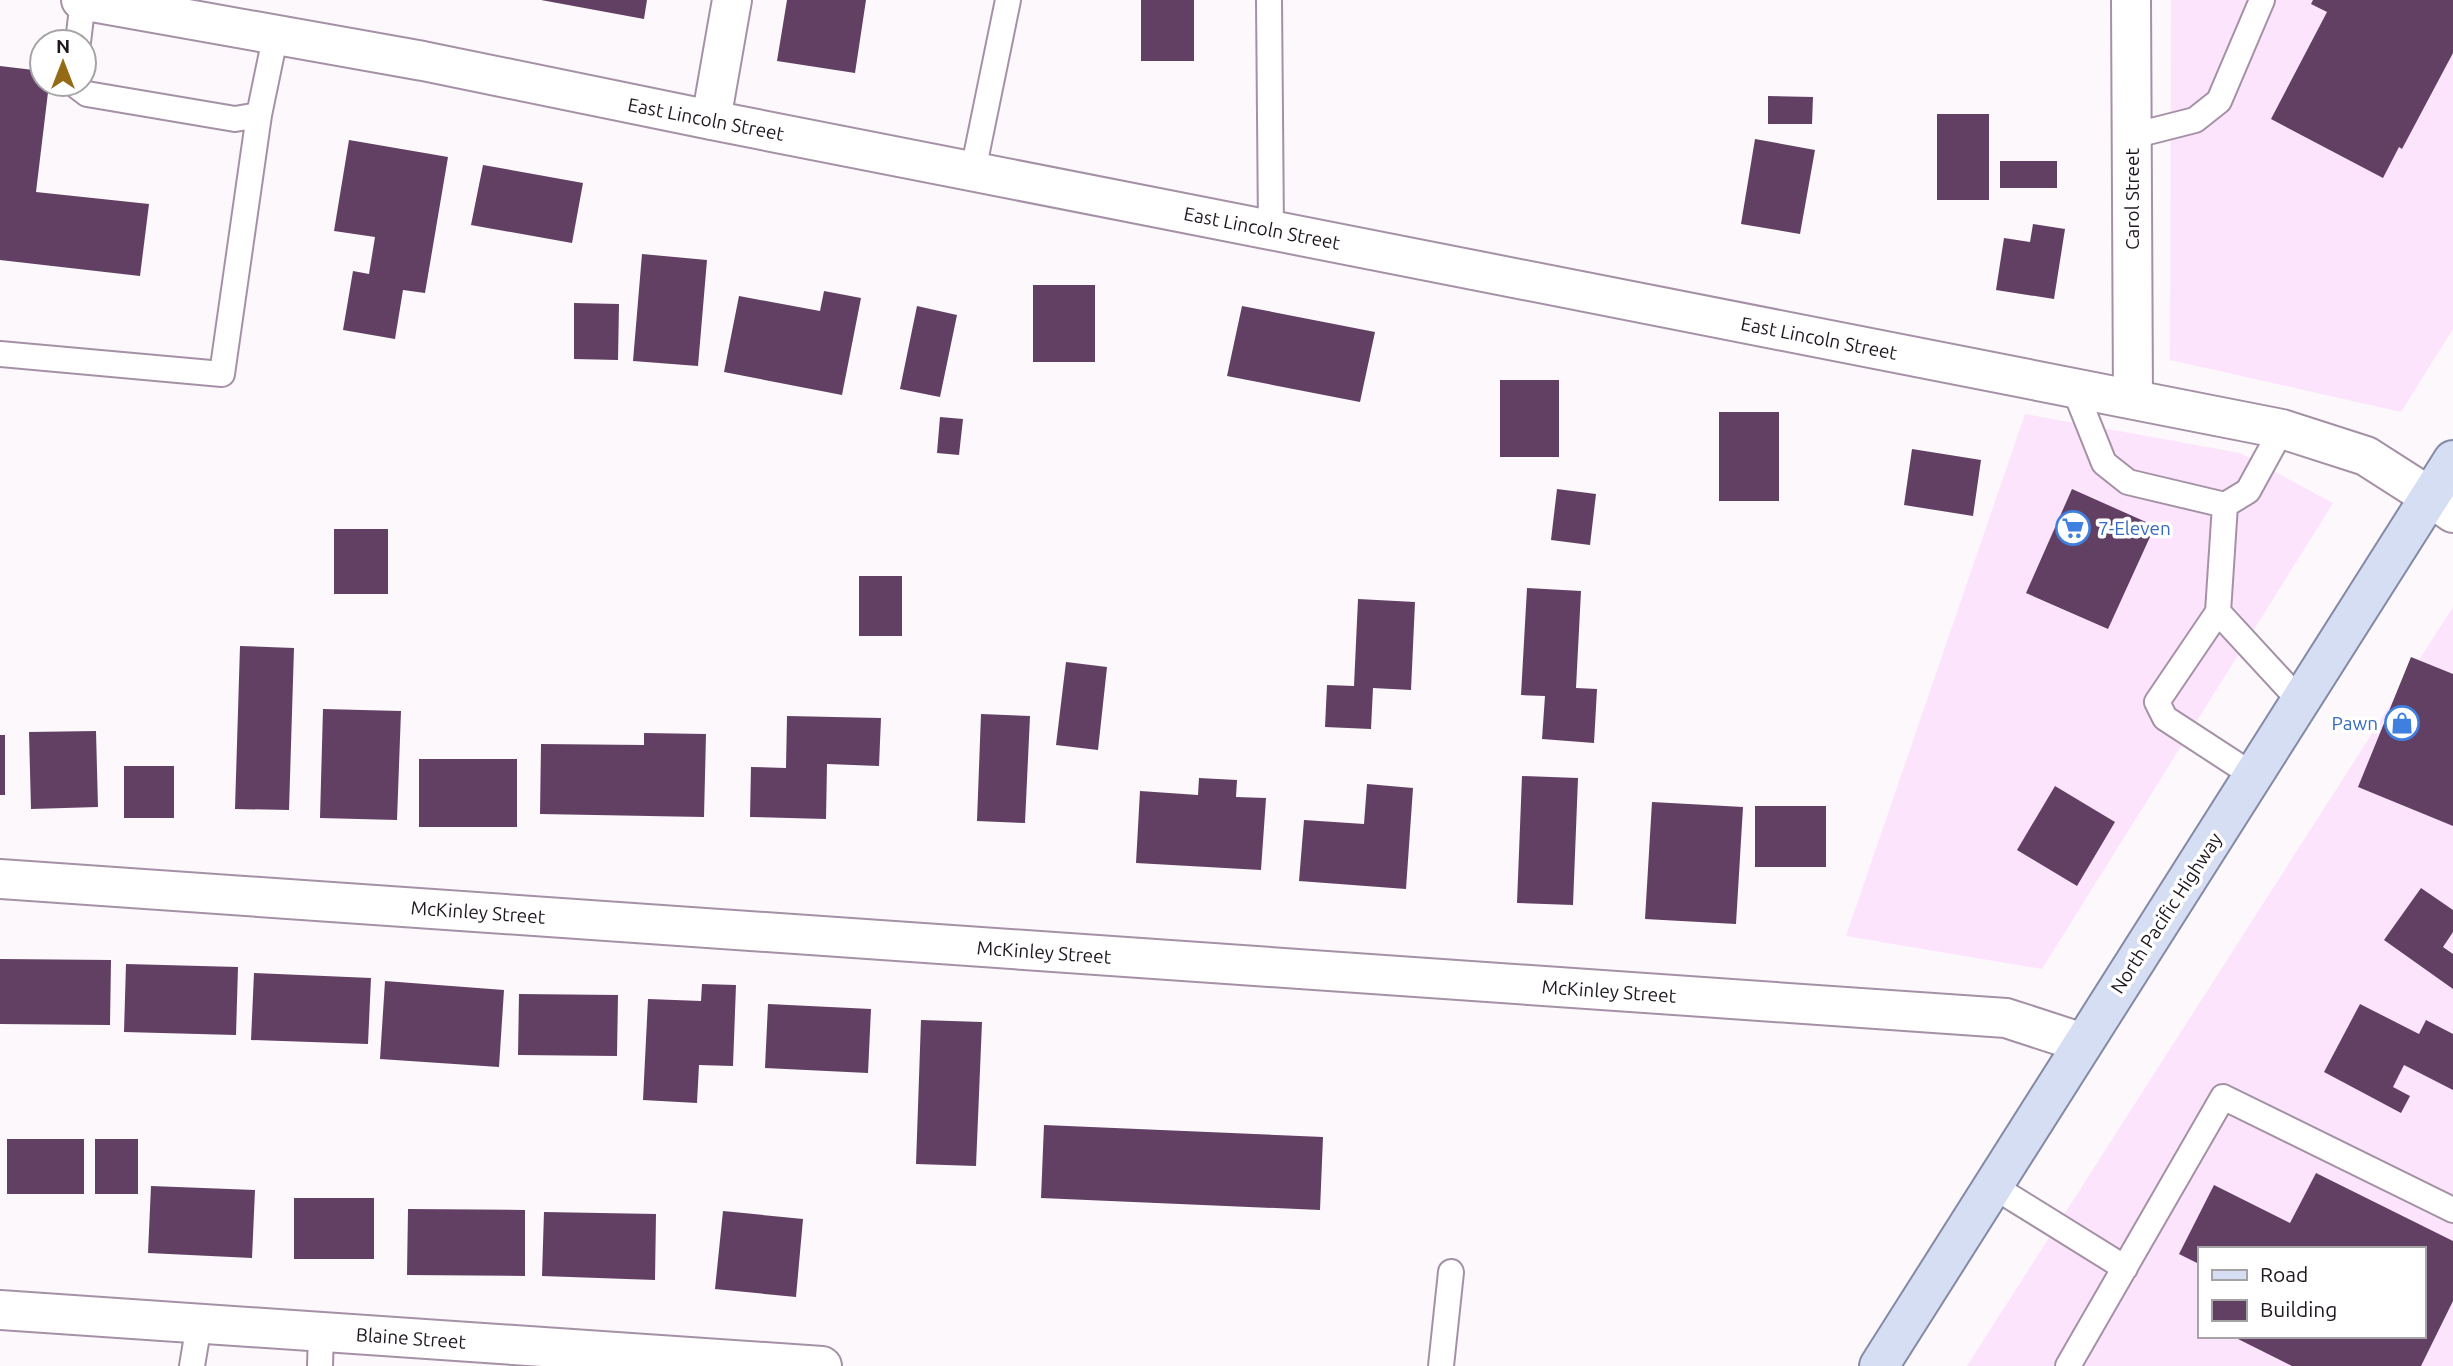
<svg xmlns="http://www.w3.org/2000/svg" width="2453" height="1366" font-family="Ubuntu,sans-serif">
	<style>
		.built { fill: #fce5fc; fill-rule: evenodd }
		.building { fill: #624063 }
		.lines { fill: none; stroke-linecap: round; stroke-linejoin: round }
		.lane-casing { stroke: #a591a5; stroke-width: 28 }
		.street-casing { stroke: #a591a5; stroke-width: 42 }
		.secondary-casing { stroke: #a591a5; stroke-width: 42 }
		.primary-casing { stroke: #848aa5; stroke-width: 42 }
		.lane { stroke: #fff; stroke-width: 24 }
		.street { stroke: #fff; stroke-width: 38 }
		.secondary { stroke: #fff; stroke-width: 38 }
		.primary { stroke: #d6def4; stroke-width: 38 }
		.labels { text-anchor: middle; stroke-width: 7; stroke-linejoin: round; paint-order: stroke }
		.street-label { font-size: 19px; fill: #1f181f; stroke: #fff }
		.shop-label { font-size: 19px; fill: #366cbe; stroke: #fff; text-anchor: start }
	</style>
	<rect width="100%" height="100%" fill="#fcf8fc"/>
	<path class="built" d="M2171 0H2453V329L2401 412 2170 360Z
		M2025 414 2240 453 2333 503 2042 969 1846 936Z
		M2453 607V1366H1967ZM2199 1249H2423V1336H2199Z"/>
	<path class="building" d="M541 0H647L644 19Z
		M787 0H866L855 73 777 61Z
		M1141 0H1194V61H1141Z
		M2313 0H2453V53L2402 149 2399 147 2383 178 2271 119 2327 12 2311 4Z
		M0 66 42 71V84H49L36 192 149 204 140 276 0 260Z
		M1768 96 1813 97 1812 124H1768Z
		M1937 114H1989V200H1937Z
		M1755 139 1815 150 1800 234 1741 224Z
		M349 140 448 157 425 293 403 290 395 339 343 330 353 271 369 274 375 237 334 231Z
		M2000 161H2057V188H2000Z
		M483 165 583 183 572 243 471 225Z
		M2033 224 2065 229 2054 299 1996 290 2004 238 2030 242Z
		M642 254 707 260 698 366 633 361Z
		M1033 285H1095V362H1033Z
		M824 291 861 298 842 395 724 372 739 296 820 311Z
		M574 303 619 304 618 360 574 359Z
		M917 306 957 315 940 397 900 389Z
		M1242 306 1375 332 1360 402 1227 376Z
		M1500 380H1559V457H1500Z
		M1719 412H1779V501H1719Z
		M940 417 963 419 959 455 937 453Z
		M1912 449 1981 460 1973 516 1904 505Z
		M1557 489 1596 494 1590 545 1551 540Z
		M2072 489 2155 526 2108 629 2026 593Z
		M334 529H388V594H334Z
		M859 576H902V636H859Z
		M1527 588 1581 591 1576 688 1597 689 1594 743 1542 739 1545 696 1521 695Z
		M1358 599 1415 602 1411 690 1373 688 1371 729 1325 727 1327 685 1354 686Z
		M240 646 294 648 289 810 235 809Z
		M2411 657 2453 674V826L2358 787Z
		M1066 662 1107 667 1098 750 1056 745Z
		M323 709 401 711 397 820 320 818Z
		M981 714 1030 716 1025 823 977 821Z
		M787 716 881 718 879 766 827 764 826 819 750 817 751 767 786 768Z
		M96 731 98 807 31 809 29 732Z
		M644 733 706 734 704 817 540 814 541 744 644 745Z
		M0 735H5V795H0Z
		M419 759H517V827H419Z
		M124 766H174V818H124Z
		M1522 776 1578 778 1573 905 1517 903Z
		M1199 778 1237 780 1236 797 1266 798 1261 870 1136 863 1140 791 1198 795Z
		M1367 784 1413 788 1406 889 1299 881 1304 820 1364 824Z
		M2055 786 2115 822 2077 886 2017 850Z
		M1652 802 1743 807 1736 924 1645 919Z
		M1755 806H1826V867H1755Z
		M2421 888 2453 910V932L2443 947 2453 954V989L2384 940Z
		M0 959 111 960 110 1025 0 1024Z
		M126 964 238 967 236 1035 124 1032Z
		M254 973 371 978 368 1044 251 1040Z
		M385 981 504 990 499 1067 380 1059Z
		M702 984 736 985 733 1066 699 1065 697 1103 643 1100 648 999 701 1001Z
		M519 994 618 995 617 1056 518 1055Z
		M768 1004 871 1009 868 1073 765 1068Z
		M2360 1004 2419 1034 2426 1020 2453 1034V1090L2404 1065 2393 1087 2410 1096 2401 1113 2324 1072Z
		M921 1020 982 1022 976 1166 916 1164Z
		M1044 1125 1323 1137 1320 1210 1041 1198Z
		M7 1139H84V1194H7Z
		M95 1139H138V1194H95Z
		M2316 1173 2453 1241V1301L2421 1366H2292L2232 1336H2423V1249H2199V1264L2179 1254 2214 1185 2290 1223Z
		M151 1186 255 1190 252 1258 148 1253Z
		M294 1198H374V1259H294Z
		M408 1209 525 1210V1276L407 1275Z
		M723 1211 803 1219 796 1297 715 1289Z
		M544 1212 656 1214 655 1280 542 1276Z"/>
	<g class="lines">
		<g class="lane-casing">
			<path id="lane" d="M1269 0 1271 230
				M78 42 83 0
				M74 84 87 94 235 119 259 115 276 33
				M2132 136 2195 120 2219 101 2262 0
				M973 171 1008 0
				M0 354 222 374 259 115
				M2074 388 2104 463 2128 482 2225 505 2248 491 2282 429
				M2225 505 2218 612 2301 702
				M2218 612 2157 702 2165 718 2254 776
				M1993 1186 2125 1268
				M192 1366 199 1324
				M320 1366 321 1332
				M1441 1366 1451 1272
				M2068 1366 2223 1097 2453 1210"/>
		</g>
		<g class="street-casing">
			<path id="street" d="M2131 0 2133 399
				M2430 497 2453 513
				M0 879 2006 1018 2083 1043
				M0 1310 822 1366"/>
		</g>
		<g class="secondary-casing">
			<path id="secondary" d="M81 0 423 61 711 120 2282 429 2366 456 2430 497
				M711 120 732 0"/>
		</g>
		<g class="primary-casing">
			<path id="primary" d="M1879 1366 2453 460"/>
		</g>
		<use href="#lane" class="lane"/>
		<use href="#street" class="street"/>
		<use href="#secondary" class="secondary"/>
		<use href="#primary" class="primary"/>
	</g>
	<defs>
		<g id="supermarket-ring" transform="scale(1.75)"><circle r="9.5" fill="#fff" stroke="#3f7fe0" stroke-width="1.5"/><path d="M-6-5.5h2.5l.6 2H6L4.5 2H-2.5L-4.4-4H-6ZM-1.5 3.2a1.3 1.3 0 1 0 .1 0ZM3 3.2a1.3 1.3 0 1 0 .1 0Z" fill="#3f7fe0"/></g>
		<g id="shop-ring" transform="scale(1.75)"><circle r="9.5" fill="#fff" stroke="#3f7fe0" stroke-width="1.5"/><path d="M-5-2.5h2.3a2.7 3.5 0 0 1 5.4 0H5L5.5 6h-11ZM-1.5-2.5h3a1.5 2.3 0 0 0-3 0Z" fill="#3f7fe0"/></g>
	</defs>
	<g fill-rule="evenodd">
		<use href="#supermarket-ring" x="2073" y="528"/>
		<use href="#shop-ring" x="2402" y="723"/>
	</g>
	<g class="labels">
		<g class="street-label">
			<text transform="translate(706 119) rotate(11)" y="7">East Lincoln Street</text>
			<text transform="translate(2132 199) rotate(-90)" y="7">Carol Street</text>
			<text transform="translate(1262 228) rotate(11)" y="7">East Lincoln Street</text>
			<text transform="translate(1819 338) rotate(11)" y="7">East Lincoln Street</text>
			<text transform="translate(478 912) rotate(4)" y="7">McKinley Street</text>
			<text transform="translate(2166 913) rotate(-57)" y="7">North Pacific Highway</text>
			<text transform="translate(1044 952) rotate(4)" y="7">McKinley Street</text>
			<text transform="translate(1609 991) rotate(4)" y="7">McKinley Street</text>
			<text transform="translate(411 1338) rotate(4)" y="7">Blaine Street</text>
		</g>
		<g class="shop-label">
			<text x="2098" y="535">7-Eleven</text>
			<text x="2378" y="730" text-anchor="end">Pawn</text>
		</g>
	</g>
	<rect x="2198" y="1247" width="228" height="91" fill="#ffffff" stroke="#a5a3a5" stroke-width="2"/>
	<rect x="2212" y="1270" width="35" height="10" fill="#d6def4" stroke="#a5a3a5" stroke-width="2"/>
	<text x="2260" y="1282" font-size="21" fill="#1f181f">Road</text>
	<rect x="2212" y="1300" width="35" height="21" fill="#624063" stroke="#a5a3a5" stroke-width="2"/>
	<text x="2260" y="1317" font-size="21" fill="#1f181f">Building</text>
	<g transform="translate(63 63)"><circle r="33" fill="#ffffff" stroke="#a5a3a5" stroke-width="2"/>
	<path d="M0-5L12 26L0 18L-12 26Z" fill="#946a15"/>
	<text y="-10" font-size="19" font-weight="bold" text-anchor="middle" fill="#1f181f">N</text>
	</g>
</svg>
